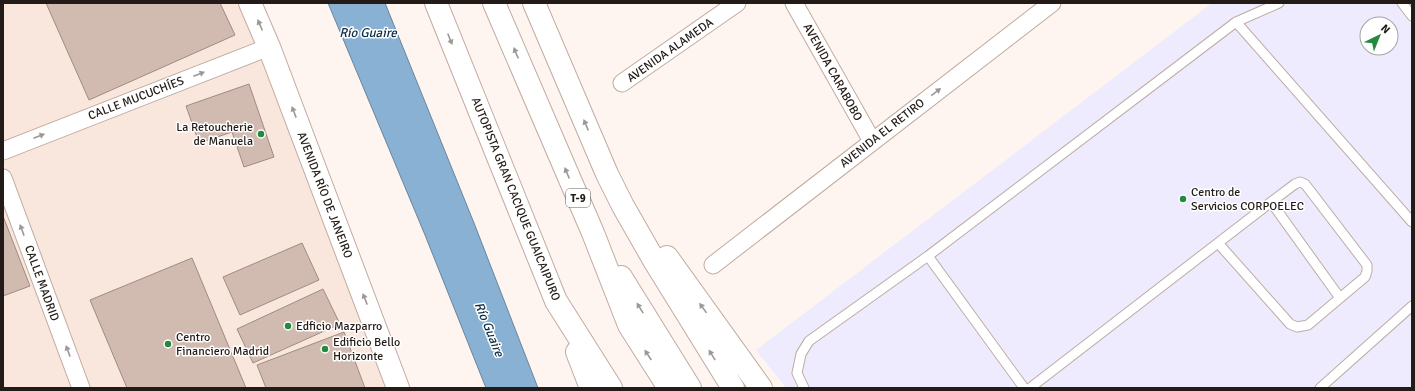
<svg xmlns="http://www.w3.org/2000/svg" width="1415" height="391" font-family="Signika,sans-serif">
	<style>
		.built { fill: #f9e7de }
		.industrial { fill: #edebfd; fill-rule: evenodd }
		.water { fill: #89b1d3; stroke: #6a849b }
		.building { fill: #d1bbb0; stroke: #a08b81 }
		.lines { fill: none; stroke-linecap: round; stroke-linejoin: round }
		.lane-casing { stroke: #c0aba0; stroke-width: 11 }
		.street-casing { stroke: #c0aba0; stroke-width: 19 }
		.secondary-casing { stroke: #c0aba0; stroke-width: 24 }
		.highway-casing { stroke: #c0aba0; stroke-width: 24 }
		.lane { stroke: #fff; stroke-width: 9 }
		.street { stroke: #fff; stroke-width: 17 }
		.secondary { stroke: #fff; stroke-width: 22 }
		.highway { stroke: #fff; stroke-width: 22 }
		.oneway { fill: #9c9897 }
		.poi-dot { fill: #248a3f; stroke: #fff; stroke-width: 1.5 }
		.labels { text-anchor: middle; stroke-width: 3; stroke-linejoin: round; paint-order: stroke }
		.shield { fill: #fff; stroke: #655f5d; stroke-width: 1 }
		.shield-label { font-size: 11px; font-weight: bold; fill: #231b17 }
		.street-label { font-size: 12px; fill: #231b17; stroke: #fff }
		.poi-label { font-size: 12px; fill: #231b17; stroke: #fff; text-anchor: start }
		.water-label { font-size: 13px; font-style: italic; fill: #0d2d45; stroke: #fff }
	</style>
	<rect width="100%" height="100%" fill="#fef5f0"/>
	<path class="built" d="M3 3H243L392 388H3Z"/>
	<path class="industrial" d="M1212 3H1412V388H786L756 350ZM1367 24H1391V48H1367Z"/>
	<path class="water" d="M328 3H385L474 223 538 388H486L425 235Z"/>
	<path class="building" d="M46 3H220L235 35 89 100Z
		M249 84 274 157 244 167 232 132 199 143 186 106Z
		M3 216 30 286 3 296Z
		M302 243 319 280 240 315 223 277Z
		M192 258 246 388H127L90 300Z
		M323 289 340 324 253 363 237 329Z
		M344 332 365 388H266L257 365Z"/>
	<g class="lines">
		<g class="lane-casing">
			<path id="lane" d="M1402 3 1412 16
				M1236 22 1412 222
				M1218 243 1290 324 1297 327 1308 325 1340 298 1271 202
				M928 256 1024 388
				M804 388 797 373 801 354 809 341 928 256 1236 22 1279 3
				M1030 388 1271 202 1295 184 1300 182 1305 184 1367 265V271L1365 277 1340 298
				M1320 388 1412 306"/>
		</g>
		<g class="street-casing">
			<path id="street" d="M794 3 872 141
				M622 83 737 3
				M3 151 269 47
				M3 178 81 388
				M713 265 1052 3"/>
		</g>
		<g class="secondary-casing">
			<path id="secondary" d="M250 3 269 47 398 388"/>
		</g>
		<g class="highway-casing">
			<path id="highway" d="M436 3 556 301 611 388
				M494 3 593 233 629 325 669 388
				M534 3 607 174 623 206 655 262 733 388
				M667 257 761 388
				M621 277 690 388
				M577 352 591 388"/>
		</g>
		<use href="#lane" class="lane"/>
		<use href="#street" class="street"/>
		<use href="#secondary" class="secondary"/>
		<use href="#highway" class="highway"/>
	</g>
	<defs><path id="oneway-solid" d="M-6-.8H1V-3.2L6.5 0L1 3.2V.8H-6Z"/></defs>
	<g class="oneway">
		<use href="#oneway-solid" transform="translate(260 25) rotate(-114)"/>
		<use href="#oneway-solid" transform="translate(450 39) rotate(68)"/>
		<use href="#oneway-solid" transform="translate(516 53) rotate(-113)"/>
		<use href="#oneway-solid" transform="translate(199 74) rotate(-21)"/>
		<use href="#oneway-solid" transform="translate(936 92) rotate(-37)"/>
		<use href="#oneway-solid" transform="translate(294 112) rotate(-111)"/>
		<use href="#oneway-solid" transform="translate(586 125) rotate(-113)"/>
		<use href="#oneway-solid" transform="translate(39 136) rotate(-21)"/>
		<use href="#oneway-solid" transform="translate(567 173) rotate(-113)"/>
		<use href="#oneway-solid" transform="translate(22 230) rotate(-110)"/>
		<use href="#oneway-solid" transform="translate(365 299) rotate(-111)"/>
		<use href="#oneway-solid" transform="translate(640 308) rotate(-122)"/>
		<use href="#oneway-solid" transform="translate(703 308) rotate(-126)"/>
		<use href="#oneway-solid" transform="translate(68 351) rotate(-110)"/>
		<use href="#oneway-solid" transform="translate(648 355) rotate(-123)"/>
		<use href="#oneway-solid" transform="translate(712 355) rotate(-122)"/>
	</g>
	<g class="poi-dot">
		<circle cx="261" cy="134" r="4"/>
		<circle cx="1183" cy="199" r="4"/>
		<circle cx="288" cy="326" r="4"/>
		<circle cx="168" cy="344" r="4"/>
		<circle cx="325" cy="349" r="4"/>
	</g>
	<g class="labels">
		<rect class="shield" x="566" y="189" width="24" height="18" rx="3"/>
		<g class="shield-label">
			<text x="578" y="202">T-9</text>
		</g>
		<g class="street-label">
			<text transform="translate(670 50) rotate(-35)" y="4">AVENIDA ALAMEDA</text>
			<text transform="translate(833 72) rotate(61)" y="4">AVENIDA CARABOBO</text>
			<text transform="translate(136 98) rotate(-21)" y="4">CALLE MUCUCHÍES</text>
			<text transform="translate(882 133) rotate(-38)" y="4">AVENIDA EL RETIRO</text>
			<text transform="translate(325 195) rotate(69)" y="4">AVENIDA RÍO DE JANEIRO</text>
			<text transform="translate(516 199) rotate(68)" y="4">AUTOPISTA GRAN CACIQUE GUAICAIPURO</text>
			<text transform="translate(42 283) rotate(70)" y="4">CALLE MADRID</text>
		</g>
		<g class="poi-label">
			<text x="253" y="131" text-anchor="end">La Retoucherie<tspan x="253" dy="14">de Manuela</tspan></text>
			<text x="1191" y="196">Centro de<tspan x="1191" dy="14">Servicios CORPOELEC</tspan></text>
			<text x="296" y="330">Edficio Mazparro</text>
			<text x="176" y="341">Centro<tspan x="176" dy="14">Financiero Madrid</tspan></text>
			<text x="333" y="346">Edificio Bello<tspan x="333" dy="14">Horizonte</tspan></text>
		</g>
		<g class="water-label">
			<text x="368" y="37">Río Guaire</text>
			<text transform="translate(490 329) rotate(68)" y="5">Río Guaire</text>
		</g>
	</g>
	<rect width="1415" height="391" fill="none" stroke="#231b17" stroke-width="8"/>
	<g transform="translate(1379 36) rotate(43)"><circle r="19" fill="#ffffff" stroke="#a7a4a2"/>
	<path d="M0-3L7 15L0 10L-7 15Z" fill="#248a3f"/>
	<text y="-6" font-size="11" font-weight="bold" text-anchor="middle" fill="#231b17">N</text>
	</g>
</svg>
